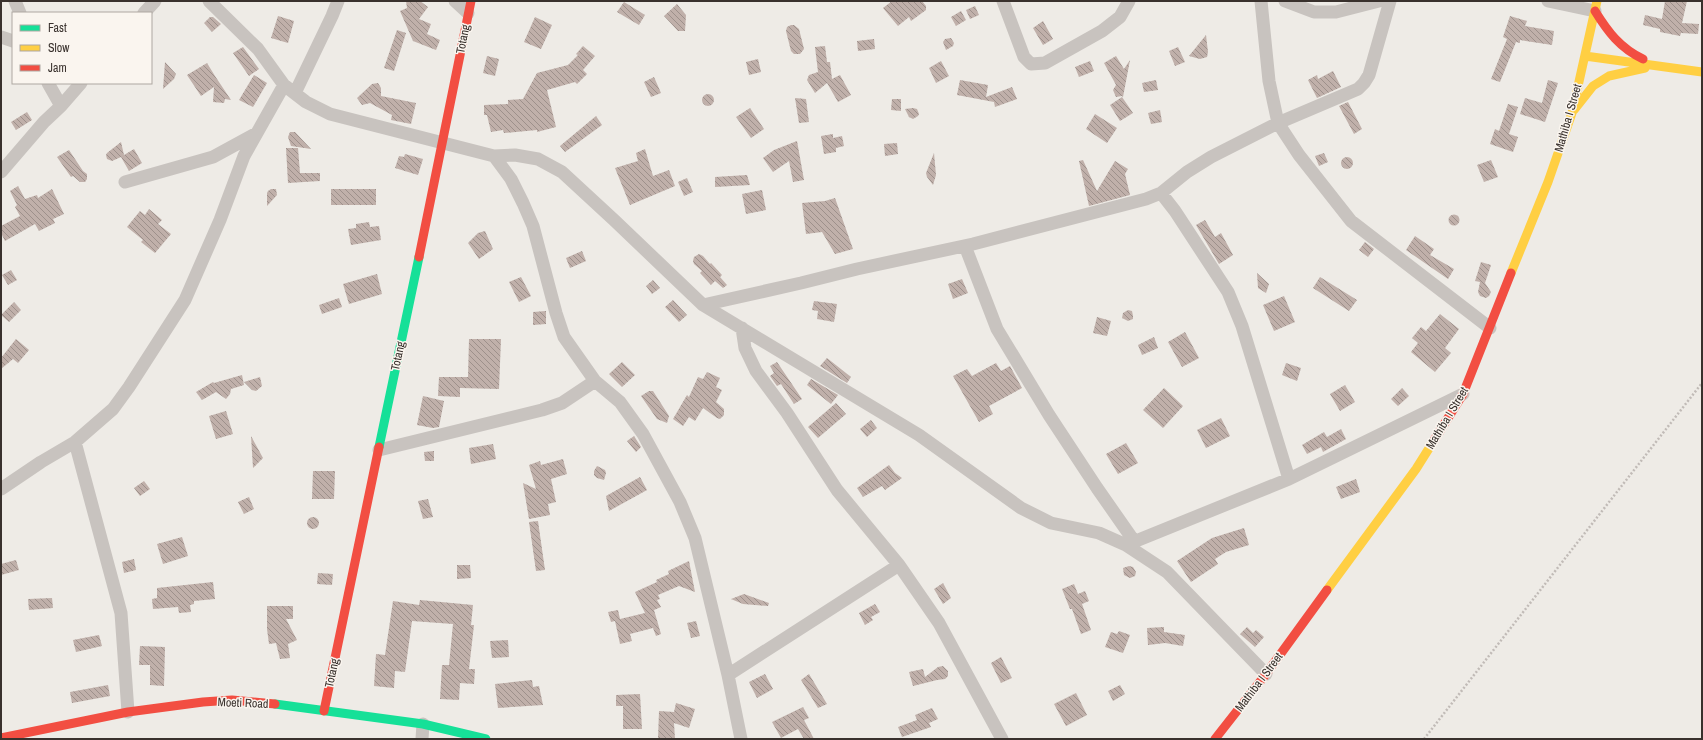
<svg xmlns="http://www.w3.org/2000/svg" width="1703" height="740" font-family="'Archivo Narrow',sans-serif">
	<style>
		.building { fill: url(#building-back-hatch) }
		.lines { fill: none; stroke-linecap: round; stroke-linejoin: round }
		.path { stroke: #c1bbb7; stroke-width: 2.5; stroke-dasharray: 2 2; stroke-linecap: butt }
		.street { stroke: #c8c3bf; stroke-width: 13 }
		.fast { stroke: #16e098; stroke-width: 9 }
		.slow { stroke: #ffcf43; stroke-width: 9 }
		.jam { stroke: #f24e42; stroke-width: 9 }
		.labels { text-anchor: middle; stroke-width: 3; stroke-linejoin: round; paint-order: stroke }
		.street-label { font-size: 12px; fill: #39312d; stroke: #faf5ef }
	</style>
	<defs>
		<pattern id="building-back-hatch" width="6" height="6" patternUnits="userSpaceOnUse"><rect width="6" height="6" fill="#c0b0aa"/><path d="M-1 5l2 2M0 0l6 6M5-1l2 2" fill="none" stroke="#9d908b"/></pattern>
	</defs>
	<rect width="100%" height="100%" fill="#eeebe6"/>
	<path class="building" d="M406 1H420L428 7 419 19 431 24 427 34 440 40 436 50 413 41 400 11 407 8Z
		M892 1H922L926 6V10L911 21 909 17 898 26 883 8Z
		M1665 1H1687L1682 23 1699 24 1698 34 1681 33 1680 36 1660 32V29L1643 25 1645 15 1662 19Z
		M624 2 645 15 639 25 617 12Z
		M677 4 686 15 685 31H678L664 16Z
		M975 6 979 15 970 19 966 10Z
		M961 11 966 20 956 26 951 17Z
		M278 16 294 21 288 43 271 38Z
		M1510 16 1527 21 1525 26 1554 31 1552 45 1520 40V43L1516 42 1500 82 1491 79 1507 39 1503 37Z
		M210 17H213L221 24 212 32 204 23Z
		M535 17 552 25 541 49 524 42Z
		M1043 21 1053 39 1043 45 1033 28Z
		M791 25H794L799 29 804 49 800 54H794L791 51 786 31 787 27Z
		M397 30 406 33 394 71 384 68Z
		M1206 35 1208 52 1207 57 1200 59 1189 56Z
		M951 38 954 43 953 46 946 50 943 42 945 39Z
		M874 39 875 49 858 51 857 41Z
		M583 46 595 56 583 70 587 74 577 84 575 82 547 90 556 127 537 132V130L504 133 503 130 491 132 487 115H484V105L508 104V100L523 99 537 73 568 65 578 55 576 54Z
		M825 46 827 62H830L832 79 840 75 851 95 838 102 827 83 815 93 807 80 809 75 818 72 815 47Z
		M243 47 259 69 249 76 233 53Z
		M1178 47 1185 62 1175 66 1169 51Z
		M487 56 499 59 495 76 483 73Z
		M1116 56 1124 69 1130 60 1123 97 1122 96 1116 97 1113 90 1116 85 1115 83 1104 63Z
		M758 59 761 72 749 75 746 62Z
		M941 61 949 76 936 83 929 68Z
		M1090 61 1094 71 1079 77 1075 67Z
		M165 62 176 74 174 79 163 89Z
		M207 63 215 76 231 100 225 99 224 103 213 102 214 87 201 96 187 75Z
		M1333 71 1341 87 1317 98 1308 80 1317 75 1318 79Z
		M254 75 267 83 253 107 239 100Z
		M654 77 661 93 651 97 644 82Z
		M960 80 988 85 986 97 1012 87 1017 99 995 107 994 102 957 95Z
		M1156 80 1158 90 1144 92 1142 83Z
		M1548 80 1558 83 1545 122 1520 114 1525 98 1542 103Z
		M378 83 381 88V96L416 103 411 124 391 120 392 115 370 103 362 105 357 98 372 84Z
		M702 100a6 6 0 1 1 12 0a6 6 0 1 1-12 0Z
		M1122 97 1133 113 1120 121 1110 105Z
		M795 98 806 99 809 122 799 123Z
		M892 99H901V111L891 110Z
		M1348 102 1362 129 1354 134 1339 106Z
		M1508 104 1518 107 1509 134 1518 137 1513 152 1490 144 1495 129 1499 131Z
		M750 108 764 129 751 138 736 117Z
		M913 108 917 109 919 114 918 116 913 119 909 117 905 109Z
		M1160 110 1162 122 1151 124 1148 113Z
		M27 112 32 120 16 130 11 122Z
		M1095 114 1117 128 1107 143 1086 129Z
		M596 116 602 125 565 152 560 146Z
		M290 132H295L311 149 291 146 288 137Z
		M833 134V138L842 136 844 146 836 148V152L824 154 821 136Z
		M797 141 804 180 793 182 789 161 773 172 763 158 774 150Z
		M121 142 124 155 134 149 142 163 129 171 121 157 112 161 107 159 106 155 107 153Z
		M897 143 898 154 885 156 884 144Z
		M286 148H298L300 173H320V181L288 183Z
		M645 149 653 176 669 170 675 186 630 205 615 168 638 161 636 153Z
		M69 150 83 171 87 174V179L85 182H80L73 176 71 177 57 157Z
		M934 153 936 175 933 185 927 177 926 173Z
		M1324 153 1328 162 1319 166 1315 156Z
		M405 154 423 159 418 175 395 168 399 156 404 157Z
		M1341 163a6 6 0 1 1 12 0a6 6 0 1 1-12 0Z
		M1083 160 1097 191 1115 161 1128 169 1125 174 1130 195 1089 206 1079 161Z
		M1491 160 1498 177 1484 182 1477 165Z
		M747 175 750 185 715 187V177Z
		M687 178 693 192 684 196 678 182Z
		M18 186 25 199 37 195 38 198 52 189 64 214 53 219 55 223 39 231 35 224 5 241 1 233V226L20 216 15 207 17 205 10 191Z
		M271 189H276L277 195 267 206V193L268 191Z
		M331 189H376V205H331Z
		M762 190 766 210 746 214 742 194Z
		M835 198 853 249 835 254 822 232 806 234 802 203 825 201Z
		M149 209 162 220 158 224 171 234 155 253 141 242 143 240 127 227 140 211 145 215Z
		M1448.5 220a5.5 5.5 0 1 1 11 0a5.5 5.5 0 1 1-11 0Z
		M1205 220 1215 237 1221 233 1233 255 1219 264 1196 225Z
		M369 222 370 227 379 226 381 240 351 245 348 229 356 228V224Z
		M485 231 493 249 479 259 468 243 478 233Z
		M1415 236 1434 249 1430 255 1454 269 1448 279 1406 250Z
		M1365 242 1374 249 1368 257 1359 250Z
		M582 251 586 261 570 268 566 258Z
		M699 254 703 256 710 264 711 263 722 275 720 277 727 285 723 288 715 281 711 285 700 273 702 271 694 264 693 261 694 257Z
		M1481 262 1491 265 1485 283 1491 292 1489 296 1486 298 1480 296 1478 292 1480 282 1475 281Z
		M11 270 17 280 8 285 2 275Z
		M1257 273 1269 284 1266 293 1258 288Z
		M377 274 382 294 349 304 343 284Z
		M521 277 531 296 519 302 509 282Z
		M1320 277 1357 300 1349 311 1313 288Z
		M962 279 968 293 953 299 948 284Z
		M653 280 660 288 652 294 646 286Z
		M1284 296 1295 322 1274 331 1263 305Z
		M339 298 342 307 322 314 319 305Z
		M673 300 687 315 679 322 665 307Z
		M814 301 837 304 834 322 817 319 818 311 812 310Z
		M14 302 21 310 9 322 1 315Z
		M1128 310 1132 311 1133 316V319L1128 321 1122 318 1123 313Z
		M546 311V324L533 325V312Z
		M1440 314 1459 329 1445 348 1451 353 1435 372 1411 352 1418 343 1412 338 1421 327 1426 331Z
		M1097 317 1111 321 1107 336 1093 333Z
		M1185 332 1199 358 1182 367 1168 342Z
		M1154 337 1158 348 1142 355 1138 345Z
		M16 339 29 350 18 363 13 359 1 369V358Z
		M469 339H501L499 389 460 388V397L438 396 439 377H468Z
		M827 358 851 377 847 383 820 366Z
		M622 362 635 375 622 387 609 374Z
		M777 362 802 399 794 404 781 384 777 386 770 376 774 373 770 366Z
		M996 363 1001 371 1010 366 1022 388 989 406 993 414 979 422 953 376 967 369 972 376Z
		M1286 363 1301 368 1297 381 1282 375Z
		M707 372 720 378 716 387 722 390 716 402 724 409V415L720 419 717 418 703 408 695 421 689 417 683 426 673 419 687 395 689 397 698 377 703 379Z
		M242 375 244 385 231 389 230 394 226 399 216 392 202 400 196 392 213 382 214 383Z
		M260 377 262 386 256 391 252 390 244 382Z
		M811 379 838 395 831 404 807 385Z
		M1345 385 1355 402 1340 411 1330 394Z
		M1164 388 1183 406 1163 428 1143 410Z
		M1402 388 1409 396 1398 406 1391 399Z
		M649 391H653L669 416 667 423 657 419 641 396Z
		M423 396 444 401 439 427 433 428 417 425Z
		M836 403 846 414 818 438 808 427Z
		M226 411 233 434 216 439 209 416Z
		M1221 418 1230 436 1206 448 1197 430Z
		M871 420 877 428 867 437 860 429Z
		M1341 429 1346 439 1323 452 1321 447 1307 454 1302 445 1324 432 1327 437Z
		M251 436 263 458 253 468Z
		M634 436 641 447 636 452 627 441Z
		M1126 443 1138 463 1118 474 1106 454Z
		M493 444 496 459 471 464 469 448Z
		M434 451V461H425L424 452Z
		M563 459 567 474 551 479 556 502 548 504 550 515 529 519 523 483 536 489 529 465 540 461 541 465Z
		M889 465 895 473 902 478 885 490 882 486 863 497 857 488Z
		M597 466 605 470 606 473 604 480 597 478 594 475V471Z
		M313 471H335L334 499H312Z
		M640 477 647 490 609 511 606 496Z
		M1356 479 1360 492 1341 499 1336 487Z
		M144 481 150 489 140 496 134 488Z
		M249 497 254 509 244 514 238 502Z
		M428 499 433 517 423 519 418 501Z
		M307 523a6 6 0 1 1 12 0a6 6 0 1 1-12 0Z
		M538 521 545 570 536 571 529 522Z
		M1244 528 1249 545 1226 552 1215 559 1218 564 1191 582 1177 561 1212 538Z
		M182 537 188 556 163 564 157 544Z
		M134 559 136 570 124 573 122 562Z
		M16 560 19 570 1 575V564Z
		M689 561 695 592 679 586 658 595 660 599 657 600 661 607 654 610 661 634 656 636 653 628 630 634 632 641 620 644 615 621 611 622 608 612 618 610 620 619 645 613 635 592 657 582 656 580 669 574 668 571Z
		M457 565H470L471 578 457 579Z
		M1129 566 1133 567 1136 572 1135 576 1130 578 1124 575 1123 568Z
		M318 573 333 574 332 585 317 584Z
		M213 582 215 599 194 601V604L190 605 191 612 179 613 178 607 153 609 152 599 157 598V588Z
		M943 583 951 598 943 604 934 589Z
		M1074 584 1078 594 1085 591 1089 601 1082 604 1091 630 1081 634 1072 609H1070L1062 589Z
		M744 594 769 603 768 606 743 604 731 599Z
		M52 598 53 608 29 610 28 599Z
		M420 600 473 605 471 625H474L469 669H475L474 684 460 683 459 700 440 699 442 665H449L453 624 412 621 405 672 395 671 394 688 374 686 376 654 385 655 393 601 419 605Z
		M875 604 880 612 871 617 873 620 865 625 859 613Z
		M267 606H293V619H286L297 640 288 644 290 658 280 659 276 643 269 644 267 629Z
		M696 621 700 636 691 638 687 623Z
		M1164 627V632L1185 635 1183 646 1165 643 1148 645 1147 628Z
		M1247 627 1253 633 1256 630 1264 637 1255 647 1240 634Z
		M1119 631 1130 635 1123 653 1105 647 1111 632 1117 634Z
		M99 635 102 646 76 652 73 640Z
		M508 640 509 657 492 658 490 641Z
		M140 646 165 647 164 686 150 685V665H139Z
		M1001 657 1012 678 1001 683 991 663Z
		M943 666 948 671V676L945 679 937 680 913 686 909 672 923 669 925 677 938 667Z
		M765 674 773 689 757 698 749 682Z
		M809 674 827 704 818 708 801 680Z
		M532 680 533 687 539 686 543 705 498 708 495 684Z
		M108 685 110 696 72 703 70 692Z
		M1120 685 1125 694 1113 701 1108 691Z
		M1076 693 1087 715 1066 726 1054 704Z
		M640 694 642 729H623V706H616V695Z
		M676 703 695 709 689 728 674 723 675 739H658L659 711 674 712Z
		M803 707 809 718 804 720 814 739H804L798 729 781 738 772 722Z
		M932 708 938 719 929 723 931 727 902 737 898 727 917 720 915 715Z"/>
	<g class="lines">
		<path class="path" d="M1424 739 1702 383"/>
		<path class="street" d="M15 1 20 13
			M209 1 258 49 284 85 306 102 330 114 494 156 515 155 538 159 562 172 614 220 703 305 919 435 1021 508 1051 523 1099 533 1126 545 1167 572 1266 674
			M455 1 468 13
			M1003 1 1024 57 1031 64 1045 63 1102 31 1120 17 1129 1
			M1261 1 1269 81 1278 123 1299 155 1351 221 1490 328
			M1285 1 1314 12H1336L1379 1
			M1548 1 1595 11
			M144 13 155 1
			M1 37 13 41
			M295 93 332 16 338 1
			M61 106 81 83
			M494 156 511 179 523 203 533 226 556 313 564 337 595 381 620 402 643 434 680 502 695 538 728 675 741 739
			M1 172 44 122 61 106 48 83
			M125 182 213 157 257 133
			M965 246 997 329 1049 415 1097 488 1134 541
			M703 305 801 283 857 269 973 244 1146 199 1161 193 1187 172 1211 157 1278 123 1358 89 1364 83 1369 75 1390 1
			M742 328 745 348 756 371 787 413 837 490 899 565 939 623 1002 739
			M75 442 121 613 128 712
			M379 450 542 410 562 403 595 381
			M1289 479 1463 394
			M1 489 41 462 75 442 113 409 129 387 185 300 220 220 244 156 284 85
			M1126 545 1289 479 1242 326 1228 292 1175 211 1161 193
			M728 675 899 565
			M422 739 423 724"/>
		<path class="fast" d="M379 447 419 257
			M275 704 423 724 486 739"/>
		<path class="slow" d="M1585 56 1702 72
			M1574 110 1593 86 1609 76 1645 68
			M1511 273 1548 182 1572 113 1597 1
			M1327 590 1416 469 1433 442"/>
		<path class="jam" d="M1595 11C1608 32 1620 48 1643 59
			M419 257 471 1
			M1433 442 1463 394 1511 273
			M324 711 379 447
			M1 738 128 712 203 702 232 700 275 704
			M1215 739 1266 674 1327 590"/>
	</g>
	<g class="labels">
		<g class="street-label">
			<text transform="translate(463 39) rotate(-79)" y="4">Totang</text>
			<text transform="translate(1568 118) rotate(-74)" y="4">Mathiba I Street</text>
			<text transform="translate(398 356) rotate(-78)" y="4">Totang</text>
			<text transform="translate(1447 418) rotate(-59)" y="4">Mathiba I Street</text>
			<text transform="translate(332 673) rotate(-78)" y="4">Totang</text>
			<text transform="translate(1259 682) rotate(-53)" y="4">Mathiba I Street</text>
			<text transform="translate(243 703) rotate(2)" y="4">Moeti Road</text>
		</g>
	</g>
	<rect width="1703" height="740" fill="none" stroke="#39312d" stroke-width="4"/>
	<rect x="12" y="12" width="140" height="72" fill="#faf5ef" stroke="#ada7a1"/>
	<rect x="20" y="25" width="20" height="6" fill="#16e098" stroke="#ada7a1"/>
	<text x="48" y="32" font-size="12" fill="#39312d">Fast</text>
	<rect x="20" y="45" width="20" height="6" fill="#ffcf43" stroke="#ada7a1"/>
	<text x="48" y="52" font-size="12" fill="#39312d">Slow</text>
	<rect x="20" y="65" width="20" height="6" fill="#f24e42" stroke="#ada7a1"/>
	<text x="48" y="72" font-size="12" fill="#39312d">Jam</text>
</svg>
